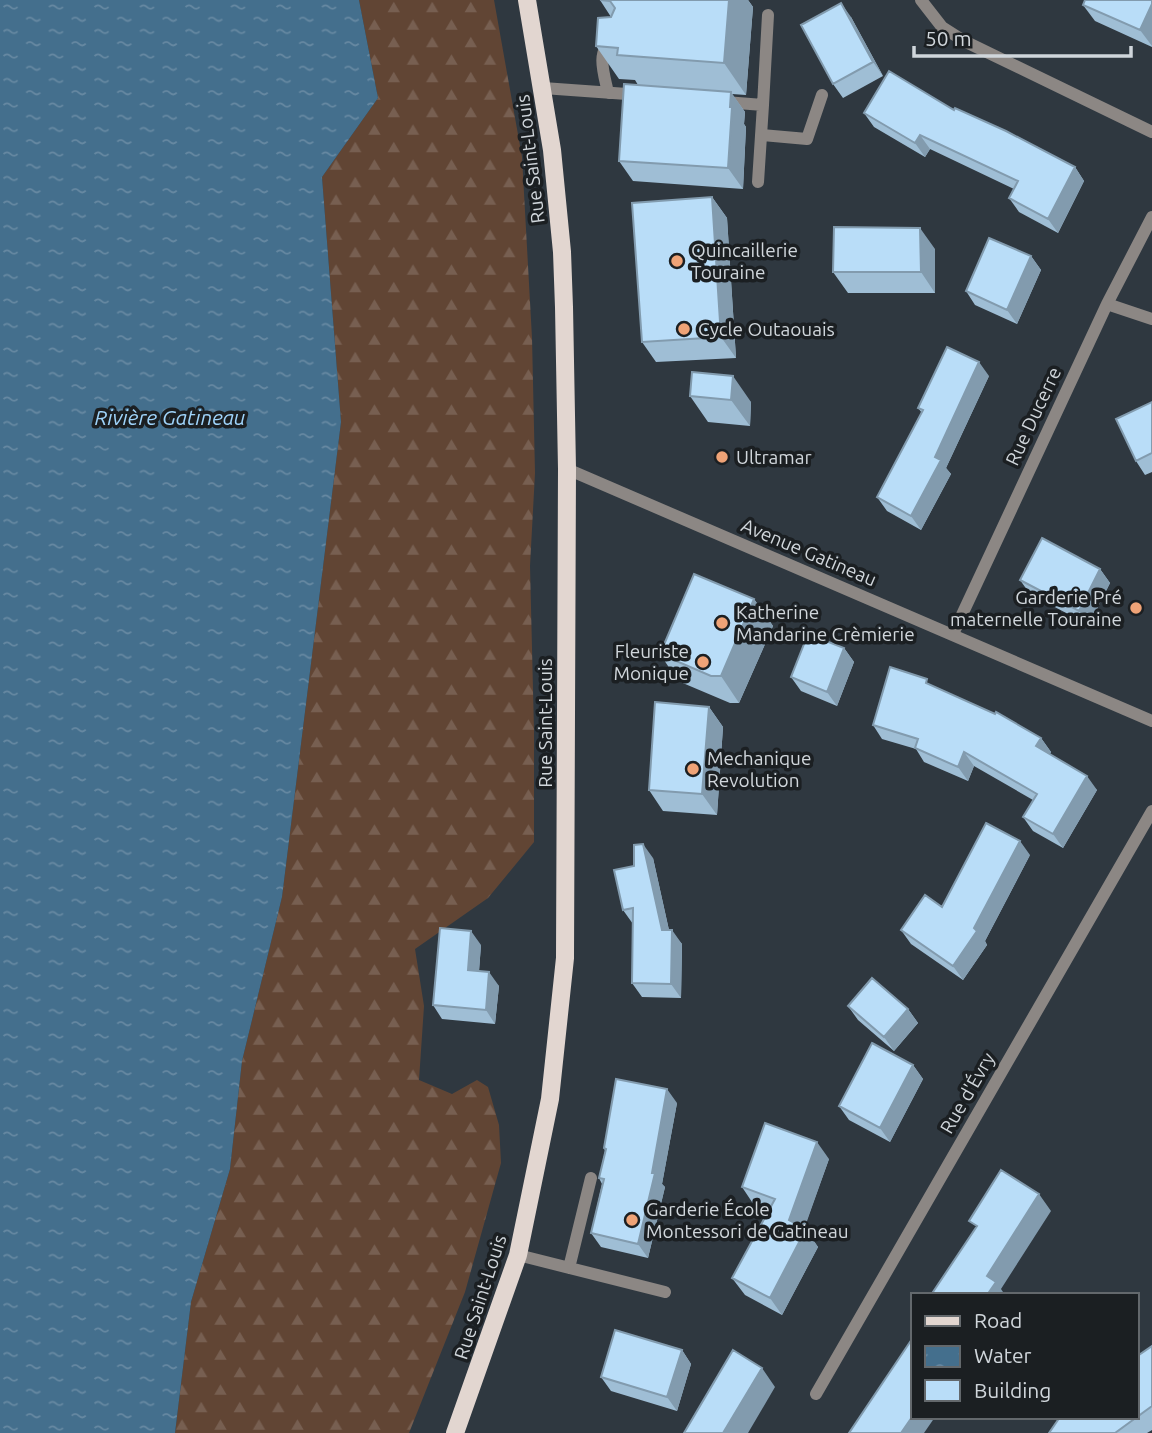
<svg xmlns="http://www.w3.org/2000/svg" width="1152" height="1433" font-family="Ubuntu,sans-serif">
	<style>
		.forest { fill: url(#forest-firs) }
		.water { fill: url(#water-ripples) }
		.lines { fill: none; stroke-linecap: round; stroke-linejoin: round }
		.minor { stroke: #8c8784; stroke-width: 12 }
		.major { stroke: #e2d6d0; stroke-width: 18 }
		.wall { fill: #9fbed5 }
		.shaded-wall { fill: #829bae }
		.building { fill: #b9ddf8; stroke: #829bae; stroke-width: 2 }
		.poi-dot { fill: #efa377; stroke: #1b1f22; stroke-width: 2.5 }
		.labels { text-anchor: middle; stroke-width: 7; stroke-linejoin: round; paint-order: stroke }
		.street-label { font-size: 19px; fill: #d0d6db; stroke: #1b1f22 }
		.poi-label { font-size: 19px; fill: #d0d6db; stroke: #1b1f22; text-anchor: start }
		.water-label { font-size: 21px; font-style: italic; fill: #9fd4fb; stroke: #1b1f22 }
	</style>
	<defs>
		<pattern id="forest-firs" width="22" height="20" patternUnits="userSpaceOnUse" patternTransform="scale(1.75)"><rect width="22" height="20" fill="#614534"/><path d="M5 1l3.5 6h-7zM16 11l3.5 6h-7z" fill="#775f51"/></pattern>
		<pattern id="water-ripples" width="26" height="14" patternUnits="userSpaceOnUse" patternTransform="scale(1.75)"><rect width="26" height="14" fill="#446f8d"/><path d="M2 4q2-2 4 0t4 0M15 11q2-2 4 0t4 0" fill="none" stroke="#6789a2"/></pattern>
	</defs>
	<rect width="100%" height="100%" fill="#2f3840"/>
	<path class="forest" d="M359 0H494L522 157 532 338 535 473 530 566 534 731V842L488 898 415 949 424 1006 419 1080 452 1094 477 1080 488 1087 499 1125 501 1163 465 1292 409 1433H175L191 1302 230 1169 242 1061 282 897 341 422 322 177 378 98Z"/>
	<path class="water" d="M0 0H359L378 98 322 177 341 422 282 897 242 1061 230 1169 191 1302 175 1433H0Z"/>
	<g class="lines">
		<path class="minor" d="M921 0 942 27 964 41 1152 132
			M543 88 641 95
			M608 93C605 77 595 51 612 42
			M725 102 763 105 768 15
			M761 135 807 139 822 95
			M758 182 763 105
			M1107 304 1152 319
			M567 469 1152 721
			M953 634 1107 304 1152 217
			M518 1255 665 1292
			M569 1268 591 1178
			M816 1394 1152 811"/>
		<path class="major" d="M455 1433 518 1255 550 1099 565 958 567 469 564 307 562 252 552 150 527 0"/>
	</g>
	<path class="wall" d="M600 0H748L753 7 746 95 732 94 745 112 744 124 746 127 743 189 633 181 619 161 638 85 635 80 619 79 596 46 611 17Z
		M1152 0V47L1095 21 1083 5Z
		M851 17 883 76 843 98 833 84Z
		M954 110 1075 167 1084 181 1058 233 1019 212 1009 198 1014 189 930 149 925 157 874 127 864 113Z
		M712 197 727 218 736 358 656 362 642 342Z
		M935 249V293H848L833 272Z
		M1031 256 1041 270 1017 324 975 305 966 291Z
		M692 372 751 402 750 426 708 422 690 396Z
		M989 376 946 468 951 474 921 530 887 511 877 497 922 413 918 408Z
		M1152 402V472L1145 475 1136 461Z
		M1100 569 1110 583 1089 625 1030 594 1020 580Z
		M754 599 773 626 739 703H730L678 681 660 654Z
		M844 648 854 662 837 706 801 691 791 677Z
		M932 686 1041 738 1051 752 1050 754 1097 790 1063 848 1033 831 1023 817 1033 800 974 766 968 781 924 762 916 749 882 739 873 725Z
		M709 707 723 727 717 815 663 811 649 790Z
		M1030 855 985 941 987 945 963 980 911 944 901 930 942 907Z
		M653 858 669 930 682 944 681 998 642 997 632 983 633 924 623 910 634 866Z
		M481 945 479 971 499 986 495 1024 442 1019 433 1005Z
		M848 1006 908 1009 918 1023 894 1051 858 1020Z
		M913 1065 923 1079 890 1142 849 1120 839 1106Z
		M677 1103 662 1184 665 1187 648 1258 601 1247 591 1233 602 1184 599 1178 605 1151 604 1148Z
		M829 1159 804 1228 818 1247 782 1315 745 1295 732 1278 769 1210 754 1205 742 1187Z
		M1152 1346V1430L1147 1433H1049L1136 1417 1138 1364Z
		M682 1350 691 1364 677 1411 611 1391 601 1377Z"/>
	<path class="shaded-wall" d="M729 0H748L753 7 746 95 724 63Z
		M841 3 851 17 883 76 873 62Z
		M1152 4V46L1140 30Z
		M731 92 745 112 744 124 746 127 743 189 728 168Z
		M920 135 930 149 925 157 915 143Z
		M1075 167 1084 181 1058 233 1048 219Z
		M712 197 727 218 736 358 721 337Z
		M920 228 935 249V293L921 272Z
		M1031 256 1041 270 1017 324 1007 310Z
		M979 362 989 376 946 468 951 474 921 530 911 516 935 457Z
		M733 376 751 402 750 426 731 400Z
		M1100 569 1110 583 1089 625 1079 611Z
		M754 599 773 626 739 703 721 676Z
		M844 648 854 662 837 706 827 692Z
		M709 707 723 727 717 815 702 794Z
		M1041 738 1051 752 1046 760 1036 746Z
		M964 752 974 766 968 781 958 767Z
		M1087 776 1097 790 1063 848 1053 834Z
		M1020 841 1030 855 985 941 987 945 963 980 953 966Z
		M643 844 653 858 672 944 662 930Z
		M672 930 682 944 681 998 671 984Z
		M471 931 481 945 478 984 468 970Z
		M489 972 499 986 495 1024 486 1010Z
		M908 1009 918 1023 894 1051 884 1037Z
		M913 1065 923 1079 890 1142 880 1128Z
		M667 1089 677 1103 662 1184 665 1187 648 1258 638 1244Z
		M817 1142 829 1159 801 1238 789 1220Z
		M1039 1194 1051 1211 1001 1289 1005 1295H987V1276Z
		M806 1229 818 1247 782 1315 770 1298Z
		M682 1350 691 1364 677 1411 667 1397Z
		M762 1368 775 1387 748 1433H723Z
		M912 1417H935L924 1433H901Z"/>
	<path class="building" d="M600 0H729L724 63 617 55 618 48 596 46 598 18 611 17 615 8 610 1Z
		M1085 0H1152V4L1140 30 1083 5Z
		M841 3 873 62 833 84 801 25Z
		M889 71 954 110 955 108 1006 131 1075 167 1048 219 1009 198 1018 181 920 135 915 143 864 113Z
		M624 84 731 92 730 107H732L728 168 619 161Z
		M712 197 721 337 642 342 632 203Z
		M834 227 920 228 921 272H833Z
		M989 238 1031 256 1007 310 966 291Z
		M947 347 979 362 935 457 941 460 911 516 877 497 923 410 918 408Z
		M692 372 733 376 731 400 690 396Z
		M1152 402V453L1136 461 1116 419Z
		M1042 538 1100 569 1079 611 1020 580Z
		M694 574 754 599 721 676H711L660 654Z
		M808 634 844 648 827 692 791 677Z
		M890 667 927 679 926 683 995 714 996 712 1041 738 1036 746 1087 776 1053 834 1023 817 1037 794 964 752 958 767 915 748 918 739 873 725Z
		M655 702 709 707 702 794 649 790Z
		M986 823 1020 841 974 928 977 931 953 966 901 930 925 895 942 907Z
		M643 844 662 930H672L671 984 632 983 633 908 623 910 614 870 634 866V845Z
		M440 928 471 931 468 970 489 972 486 1010 433 1005Z
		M872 978 908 1009 884 1037 848 1006Z
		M872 1043 913 1065 880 1128 839 1106Z
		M616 1079 667 1089 652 1173H655L638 1244 591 1233 604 1179 599 1178 606 1149 604 1148Z
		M765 1123 817 1142 789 1220 806 1229 770 1298 732 1278 775 1199 742 1187Z
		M1001 1170 1039 1194 987 1276 996 1282 987 1295H931L977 1226 969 1221Z
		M615 1330 682 1350 667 1397 601 1377Z
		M912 1339V1417L901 1433H849Z
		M1152 1346V1406L1115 1433H1049L1060 1417H1136V1365L1138 1364 1136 1362V1357Z
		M733 1350 762 1368 723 1433H684Z"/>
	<g class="poi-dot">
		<circle cx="677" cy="261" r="7"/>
		<circle cx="684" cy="329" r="7"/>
		<circle cx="722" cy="457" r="7"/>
		<circle cx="1136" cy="608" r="7"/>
		<circle cx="722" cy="623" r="7"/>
		<circle cx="703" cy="662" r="7"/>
		<circle cx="693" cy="769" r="7"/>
		<circle cx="632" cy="1220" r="7"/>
	</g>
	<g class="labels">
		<g class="street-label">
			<text transform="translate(530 159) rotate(-97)" y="7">Rue Saint-Louis</text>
			<text transform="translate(1033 416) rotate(-65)" y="7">Rue Ducerre</text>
			<text transform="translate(809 552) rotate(23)" y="7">Avenue Gatineau</text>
			<text transform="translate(545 723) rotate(-90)" y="7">Rue Saint-Louis</text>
			<text transform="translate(967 1093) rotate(-60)" y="7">Rue d'Évry</text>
			<text transform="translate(480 1297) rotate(-72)" y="7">Rue Saint-Louis</text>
		</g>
		<g class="poi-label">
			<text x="691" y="257">Quincaillerie<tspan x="691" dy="22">Touraine</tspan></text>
			<text x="698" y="336">Cycle Outaouais</text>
			<text x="736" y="464">Ultramar</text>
			<text x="1122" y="604" text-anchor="end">Garderie Pré<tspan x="1122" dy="22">maternelle Touraine</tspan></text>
			<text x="736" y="619">Katherine<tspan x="736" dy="22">Mandarine Crèmierie</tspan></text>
			<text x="689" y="658" text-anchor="end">Fleuriste<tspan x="689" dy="22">Monique</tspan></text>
			<text x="707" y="765">Mechanique<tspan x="707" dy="22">Revolution</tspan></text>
			<text x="646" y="1216">Garderie École<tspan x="646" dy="22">Montessori de Gatineau</tspan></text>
		</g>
		<g class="water-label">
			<text x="170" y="425">Rivière Gatineau</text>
		</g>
	</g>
	<rect x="911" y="1293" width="228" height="126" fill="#1b1f22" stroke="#63686c" stroke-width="2"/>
	<rect x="925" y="1316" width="35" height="10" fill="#e2d6d0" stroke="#63686c" stroke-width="2"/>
	<text x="974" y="1328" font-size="21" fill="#d0d6db">Road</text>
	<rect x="925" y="1346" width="35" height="21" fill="url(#water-ripples)" stroke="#63686c" stroke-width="2"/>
	<text x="974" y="1363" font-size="21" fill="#d0d6db">Water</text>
	<rect x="925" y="1380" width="35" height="21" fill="#b9ddf8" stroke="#63686c" stroke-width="2"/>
	<text x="974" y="1398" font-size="21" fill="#d0d6db">Building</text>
	<path d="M914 46v10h217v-10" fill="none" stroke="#d0d6db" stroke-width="3.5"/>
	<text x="925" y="46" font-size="21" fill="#d0d6db" stroke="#1b1f22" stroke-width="5" paint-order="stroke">50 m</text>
</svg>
